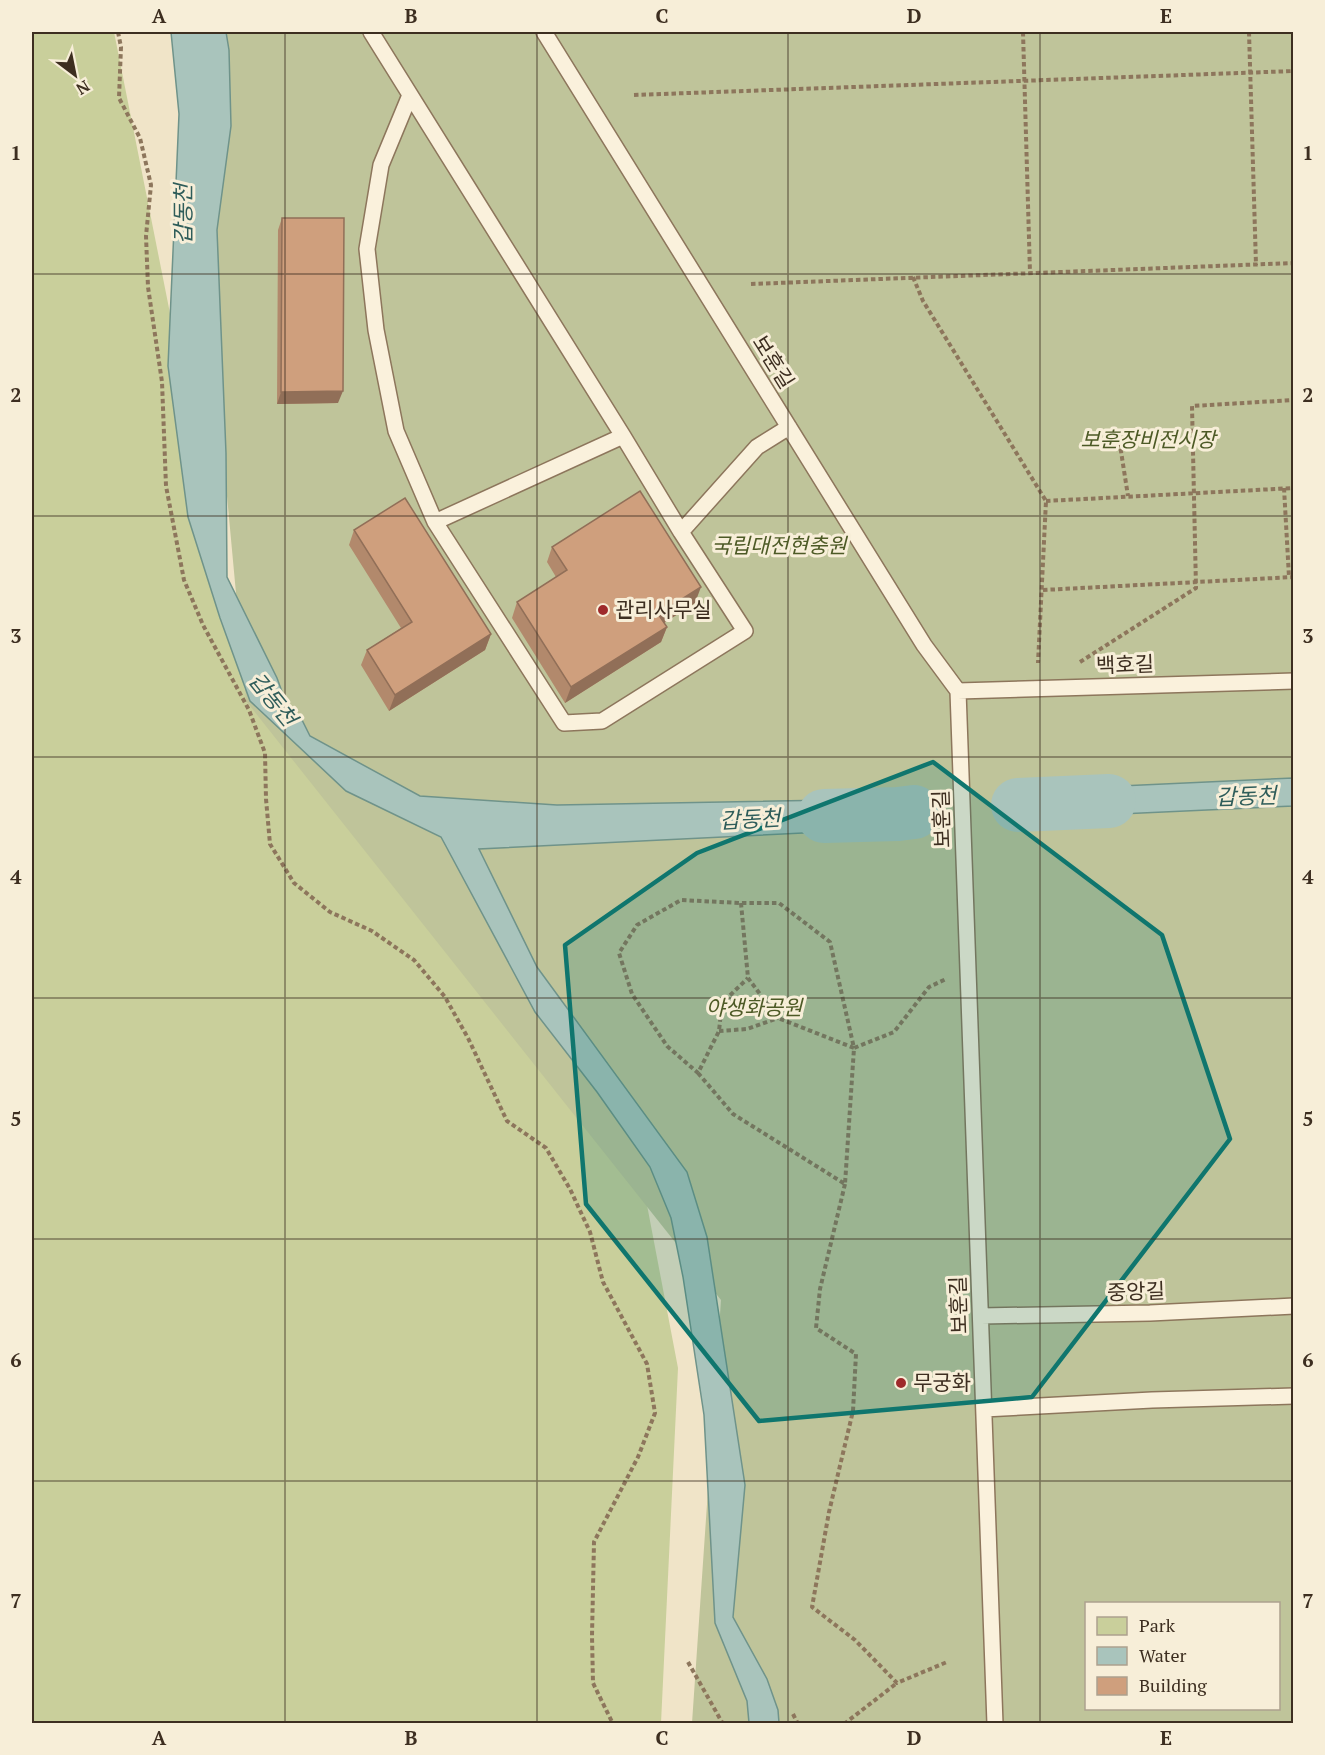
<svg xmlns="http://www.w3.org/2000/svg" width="1325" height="1755" font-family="'PT Serif','Noto Sans KR',serif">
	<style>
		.green { fill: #c9cf9b }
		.cemetery { fill: #bfc49a; fill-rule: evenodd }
		.water { fill: #a9c4bc; stroke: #6f938a; stroke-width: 1.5 }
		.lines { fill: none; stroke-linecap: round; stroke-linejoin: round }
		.river { stroke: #a9c4bc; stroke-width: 54 }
		.lane-casing { stroke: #8d765c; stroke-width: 18 }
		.path { stroke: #8d765c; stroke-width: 4; stroke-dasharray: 4.5 3; stroke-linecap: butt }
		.lane { stroke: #faf1dc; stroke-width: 15 }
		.wall { fill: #b2896c }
		.shaded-wall { fill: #916f58 }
		.building { fill: #cf9f7d; stroke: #916f58; stroke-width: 1.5 }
		.marked { fill: #0f766e; fill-opacity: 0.2; stroke: #0f766e; stroke-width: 4.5; stroke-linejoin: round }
		.grid { fill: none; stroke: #3d2e20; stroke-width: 1.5; stroke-opacity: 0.55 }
		.poi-dot { fill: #9e2a2b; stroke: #f7eed8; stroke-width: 2 }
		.labels { text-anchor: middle; stroke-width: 6; stroke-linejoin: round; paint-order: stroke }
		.street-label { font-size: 21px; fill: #3d2e20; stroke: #f7eed8 }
		.park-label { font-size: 21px; font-style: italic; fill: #4d5a26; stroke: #f7eed8 }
		.poi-label { font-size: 21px; fill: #3d2e20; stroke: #f7eed8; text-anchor: start }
		.water-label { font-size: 22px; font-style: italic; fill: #2f5d5a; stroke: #f7eed8 }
		.neatline { fill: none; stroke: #3d2e20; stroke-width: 2 }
		.grid-label { font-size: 20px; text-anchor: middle; font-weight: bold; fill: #3d2e20 }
	</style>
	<rect width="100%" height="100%" fill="#f0e4c8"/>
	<path class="green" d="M32 32H114L247 700 643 1184 678 1368 661 1723 32 1724Z"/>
	<path class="cemetery" d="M184 32H1293V1723H692L721 1300 246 701ZM1086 1604H1278V1708H1086Z"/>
	<path class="water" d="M171 32H226L229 50 231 126 217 230 226 453 227 577 277 678 292 719 300 716 310 736 420 796 557 805 888 799 895 805 898 814 894 822 885 829 479 849 537 967 687 1172 707 1237 745 1485 733 1617 767 1679 778 1710 779 1723H749L747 1701 715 1623 704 1415 683 1277 671 1218 650 1167 597 1092 535 1012 441 837 346 791 250 701 220 618 188 517 168 366 179 114Z
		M1293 778V806L1055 817 1041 812 1034 803 1038 793 1055 789Z"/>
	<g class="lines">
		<path class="river" d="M1018 805 1109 801
			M824 816 898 814 914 812"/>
		<g class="lane-casing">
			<path id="lane" d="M371 32 623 436 681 532 745 631 602 721 564 723 435 522 396 431 376 330 367 249 381 165 410 95
				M544 32 924 645 958 691 995 1724
				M435 522 623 436
				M681 532 757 447 789 427
				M958 691 1294 681
				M981 1316 1150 1313 1294 1306
				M984 1409 1152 1400 1294 1396"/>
		</g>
		<path class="path" d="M118 32 121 47 119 98 140 138 151 185 146 236 148 287 162 382 166 486 184 580 203 625 249 710 265 753 266 799 270 844 294 883 330 912 372 931 414 960 445 997 468 1038 507 1121 546 1148 570 1189 590 1232 603 1282 647 1364 655 1413 638 1457 594 1542 592 1636 593 1683 613 1724
			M1023 32 1030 273
			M1249 32 1256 265
			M634 95 1294 71
			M913 277 923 301 1046 501 1038 663
			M751 284 1294 263
			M1109 447 1120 445 1128 496
			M1284 488 1289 577
			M1046 501 1294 488
			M1043 590 1294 577
			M1080 662 1196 588 1192 406 1294 400
			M741 903 748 978 778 1018 854 1048 830 942 779 903H741L681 900 637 925 619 953 632 994 667 1046 698 1073 719 1031 722 1003 748 978
			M719 1031 747 1029 778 1018
			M698 1073 733 1114 845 1184 854 1048 894 1032 929 987 946 979
			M845 1184 820 1289 816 1328 856 1354 853 1411 829 1512 812 1607 855 1640 897 1683 947 1662
			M688 1662 723 1724
			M793 1714 798 1724
			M844 1724 897 1683"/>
		<use href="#lane" class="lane"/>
	</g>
	<path class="wall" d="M282 218 338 403 277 404 278 230Z
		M354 530 491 634 485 650 389 711 361 665 367 650 401 628 349 545Z
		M552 547 695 603 664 623 667 627 661 642 565 703 512 618 517 602 556 577 547 562Z"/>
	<path class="shaded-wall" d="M343 391 338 403 277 404 281 392Z
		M701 587 695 603 653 630 658 614Z
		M667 627 661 642 565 703 571 687Z
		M491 634 485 650 389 711 395 695Z"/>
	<path class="building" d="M282 218H344L343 391 281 392Z
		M640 491 701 587 658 614 667 627 571 687 517 602 567 570 552 547Z
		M405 498 491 634 395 695 367 650 412 622 354 530Z"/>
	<path class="marked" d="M933 762 1162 935 1230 1139 1032 1397 759 1421 586 1204 565 945 697 853Z"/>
	<path class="grid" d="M285 32V1724M537 32V1724M788 32V1724M1040 32V1724M32 274H1294M32 516H1294M32 757H1294M32 998H1294M32 1239H1294M32 1481H1294"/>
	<g class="poi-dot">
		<circle cx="603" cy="610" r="6"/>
		<circle cx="901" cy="1383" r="6"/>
	</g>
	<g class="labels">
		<g class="street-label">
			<text transform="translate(773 362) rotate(58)" y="7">보훈길</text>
			<text transform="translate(1125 665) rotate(-2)" y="7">백호길</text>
			<text transform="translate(942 819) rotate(-92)" y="7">보훈길</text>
			<text transform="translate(1136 1292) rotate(-2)" y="7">중앙길</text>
			<text transform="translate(959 1305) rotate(-92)" y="7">보훈길</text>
		</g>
		<g class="park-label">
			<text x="1148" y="447">보훈장비전시장</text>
			<text x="779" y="553">국립대전현충원</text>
			<text x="754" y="1015">야생화공원</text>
		</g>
		<g class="poi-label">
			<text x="615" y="617">관리사무실</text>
			<text x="913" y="1390">무궁화</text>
		</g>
		<g class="water-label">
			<text transform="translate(183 214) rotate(-90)" y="8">갑동천</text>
			<text transform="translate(273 699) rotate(51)" y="8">갑동천</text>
			<text transform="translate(1246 796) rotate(-2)" y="8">갑동천</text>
			<text transform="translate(750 819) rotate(-3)" y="8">갑동천</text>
		</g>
	</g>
	<rect width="1325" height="1755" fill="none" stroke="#f7eed8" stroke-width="66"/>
	<rect x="1085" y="1602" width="195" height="108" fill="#f7eed8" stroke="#ada18e" stroke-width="1.5"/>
	<rect x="1097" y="1617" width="30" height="18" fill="#c9cf9b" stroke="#ada18e" stroke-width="1.5"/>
	<text x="1139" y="1632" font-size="18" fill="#3d2e20">Park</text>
	<rect x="1097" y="1647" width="30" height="18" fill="#a9c4bc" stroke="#ada18e" stroke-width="1.5"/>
	<text x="1139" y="1662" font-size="18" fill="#3d2e20">Water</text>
	<rect x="1097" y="1677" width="30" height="18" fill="#cf9f7d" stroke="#ada18e" stroke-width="1.5"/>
	<text x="1139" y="1692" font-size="18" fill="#3d2e20">Building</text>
	<g transform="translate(75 75) rotate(148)" stroke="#f7eed8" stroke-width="4.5" paint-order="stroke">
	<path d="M0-4.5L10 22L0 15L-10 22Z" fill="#3d2e20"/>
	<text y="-9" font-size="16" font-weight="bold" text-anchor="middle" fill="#3d2e20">N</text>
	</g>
	<rect x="33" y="33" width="1259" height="1689" class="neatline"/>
	<g class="grid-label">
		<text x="159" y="23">A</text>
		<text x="411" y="23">B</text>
		<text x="662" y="23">C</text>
		<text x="914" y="23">D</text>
		<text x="1166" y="23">E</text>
		<text x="16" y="160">1</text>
		<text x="1308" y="160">1</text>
		<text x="16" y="402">2</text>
		<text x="1308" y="402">2</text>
		<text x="16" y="643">3</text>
		<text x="1308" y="643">3</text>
		<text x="16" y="884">4</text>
		<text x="1308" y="884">4</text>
		<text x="16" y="1126">5</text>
		<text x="1308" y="1126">5</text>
		<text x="16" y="1367">6</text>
		<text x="1308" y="1367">6</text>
		<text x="16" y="1608">7</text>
		<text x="1308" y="1608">7</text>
		<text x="159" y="1745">A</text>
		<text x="411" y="1745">B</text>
		<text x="662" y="1745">C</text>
		<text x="914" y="1745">D</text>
		<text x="1166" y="1745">E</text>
	</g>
</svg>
